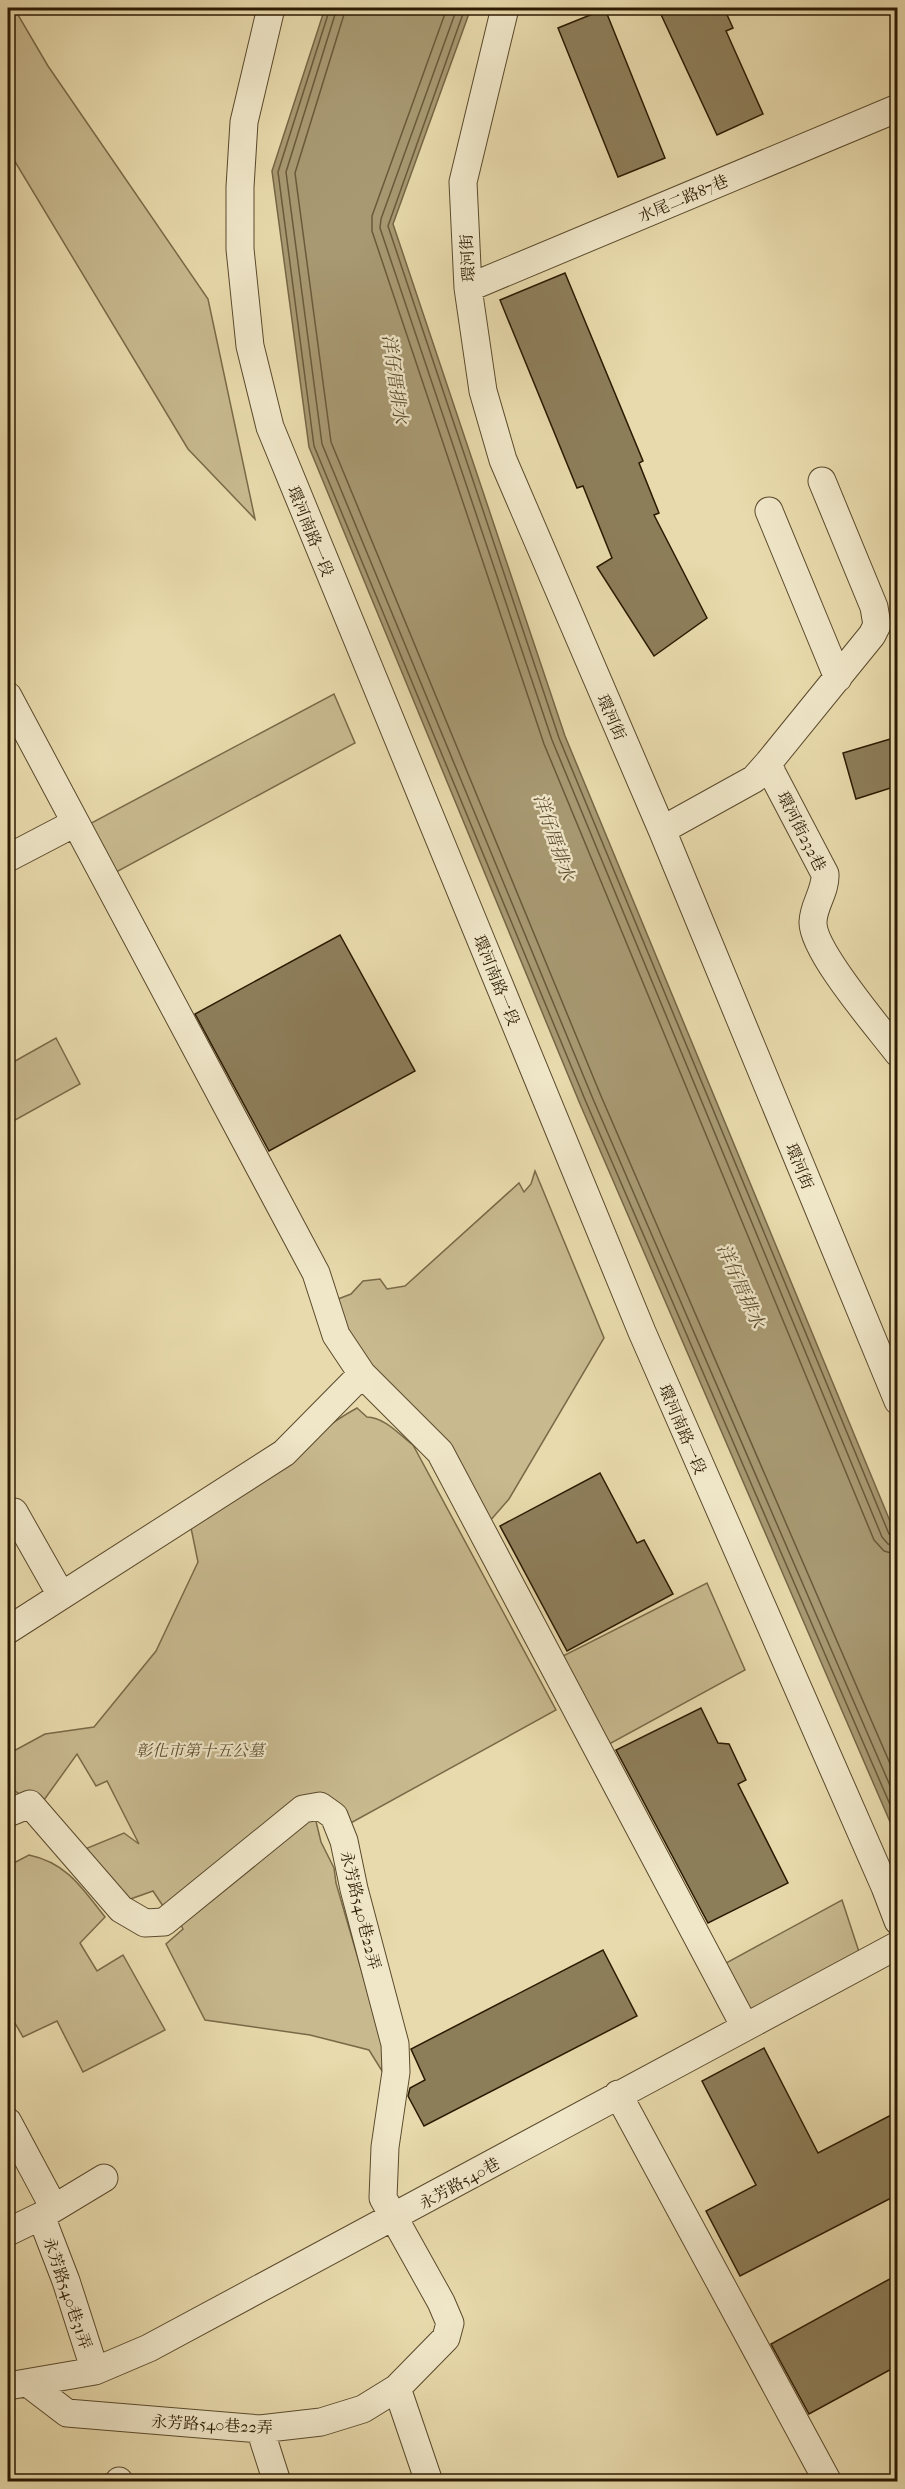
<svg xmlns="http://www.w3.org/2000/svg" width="905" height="2489" font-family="'IM FELL French Canon','Noto Serif TC',serif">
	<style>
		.green { fill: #c8b98f; stroke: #7a6a48; stroke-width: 1.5 }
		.water { fill: #a89972; stroke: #766645; stroke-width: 1.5 }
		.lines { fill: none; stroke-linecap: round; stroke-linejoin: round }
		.shore { stroke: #6a5a3a; stroke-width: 1.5 }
		.building { fill: #8d7e5a; stroke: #2b1a02; stroke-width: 1.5 }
		.minor-casing { stroke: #5a4a2c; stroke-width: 29 }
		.minor { stroke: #f0e7c9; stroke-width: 27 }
		.labels { text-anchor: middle; stroke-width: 4.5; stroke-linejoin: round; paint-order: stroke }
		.street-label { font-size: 16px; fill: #2b1a02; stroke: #f0e7c9 }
		.park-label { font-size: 16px; font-style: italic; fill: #5a4a2c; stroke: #f0e7c9 }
		.water-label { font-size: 18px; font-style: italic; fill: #5d4d2f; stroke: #f0e7c9 }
	</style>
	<rect width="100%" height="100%" fill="#e8daac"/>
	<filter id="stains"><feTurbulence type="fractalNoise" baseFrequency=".00333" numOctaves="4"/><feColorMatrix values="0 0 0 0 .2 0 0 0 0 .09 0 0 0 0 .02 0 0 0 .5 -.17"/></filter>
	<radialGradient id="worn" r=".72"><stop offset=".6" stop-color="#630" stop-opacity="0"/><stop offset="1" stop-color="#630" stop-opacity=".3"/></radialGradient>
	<path class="green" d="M8 8H14L48 66 208 299 255 519 188 449 8 150Z
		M334 694 355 743 107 877 82 828Z
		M56 1038 80 1084 8 1124V1065Z
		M535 1171 604 1338 509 1499 482 1530 445 1466 361 1379 338 1299 351 1294 363 1281 380 1279 387 1289 405 1286 519 1183 524 1192 531 1184Z
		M357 1408 367 1417C384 1417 400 1435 413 1445L556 1710 338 1830 312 1805 321 1842 334 1868 336 1883 384 2048 382 2071 369 2050 310 2035 205 2020 166 1944 183 1929 173 1910 167 1912 153 1891 122 1902 85 1849 124 1833 139 1844 107 1781 96 1786 77 1754 39 1807 9 1787 10 1753 45 1734 94 1727 156 1651 198 1562 191 1528C251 1495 297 1441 357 1408Z
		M707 1583 745 1670 602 1748 557 1659Z
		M29 1855C67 1863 82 1888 105 1917L80 1943 97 1971 123 1955 165 2030 83 2072 57 2021 23 2037 8 2011V1866Z
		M842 1900 861 1958 751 2022 717 1968Z"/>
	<path class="water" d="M325 8H471L393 224 565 736 897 1538V1838L580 1104 309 447 272 171Z"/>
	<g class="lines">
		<path class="shore" d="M330 8 278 172 314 446 586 1102 898 1823
			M337 8 286 172 322 444 593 1099 898 1804
			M346 8 295 173 331 442 601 1096 898 1782
			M447 8 372 216V231L544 744 874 1540 884 1551 898 1555
			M457 8 381 219 380 228 552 740 882 1537 888 1544 898 1546
			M465 8 388 226 559 738 889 1534 898 1538"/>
	</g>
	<path class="building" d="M658 8H724L733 28 726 31 763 114 717 135Z
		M605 9 665 158 618 177 558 28Z
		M565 273 643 461 639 463 659 513 654 515 707 618 654 656 597 567 612 558 583 486 577 488 500 300Z
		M897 737V786L856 799 843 753Z
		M340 935 415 1071 269 1151 195 1014Z
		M600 1473 637 1543 644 1540 673 1594 567 1651 500 1526Z
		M701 1708 718 1743 729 1744 746 1780 738 1784 788 1883 708 1923 616 1750Z
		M603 1950 637 2016 424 2126 408 2096 410 2088 425 2080 411 2049Z
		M764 2048 818 2153 897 2112V2195L740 2276 706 2211 756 2185 702 2081Z
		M897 2275V2366L809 2414 771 2344Z"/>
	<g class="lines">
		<g class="minor-casing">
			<path id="minor" d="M271 8 244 122 240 187V249L250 346 270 427 642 1332 885 1887 898 1921
				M505 8 463 182 468 288 483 391 503 460 662 830 898 1401
				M468 288 898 108
				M822 481 874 607 877 625 872 635 769 762 772 773 825 874C826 891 813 906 813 922 812 951 879 1028 898 1053
				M769 511 838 678
				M8 696 316 1273 336 1335 362 1374 440 1452 745 2027
				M662 830 754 779 769 762
				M8 858 75 823
				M8 1516 14 1512 61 1595
				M8 1630 284 1453 362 1374
				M8 1813 30 1804 121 1909 145 1923 164 1922 303 1809 320 1806 334 1816 344 1841 354 1889 395 2044 396 2072 385 2147 383 2198 441 2302 450 2323 446 2338 397 2388 363 2409 321 2422 260 2429 67 2413 29 2384
				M618 2094 828 2482
				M8 2122 53 2206
				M41 2216 66 2281 95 2371
				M8 2232 41 2216 104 2178
				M8 2386 95 2371 149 2348 898 1945
				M397 2388 429 2482
				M260 2429 277 2482
				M119 2481V2482"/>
		</g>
		<use href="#minor" class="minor"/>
	</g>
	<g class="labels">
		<g class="street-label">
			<text transform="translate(683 198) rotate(-23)" y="6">水尾二路87巷</text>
			<text transform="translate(467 258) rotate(-93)" y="6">環河街</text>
			<text transform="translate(311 531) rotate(68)" y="6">環河南路一段</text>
			<text transform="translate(612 717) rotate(66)" y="6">環河街</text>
			<text transform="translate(802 831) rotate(63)" y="6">環河街232巷</text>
			<text transform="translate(497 980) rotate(68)" y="6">環河南路一段</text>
			<text transform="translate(800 1166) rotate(68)" y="6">環河街</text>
			<text transform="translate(683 1429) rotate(67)" y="6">環河南路一段</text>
			<text transform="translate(361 1910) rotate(76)" y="6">永芳路540巷22弄</text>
			<text transform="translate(459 2183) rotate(-29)" y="6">永芳路540巷</text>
			<text transform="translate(68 2293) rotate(71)" y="6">永芳路540巷31弄</text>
			<text transform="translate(212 2424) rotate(3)" y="6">永芳路540巷22弄</text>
		</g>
		<g class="park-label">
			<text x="200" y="1756">彰化市第十五公墓</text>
		</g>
		<g class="water-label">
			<text transform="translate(395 379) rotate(82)" y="6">洋仔厝排水</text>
			<text transform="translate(554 837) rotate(71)" y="6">洋仔厝排水</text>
			<text transform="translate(741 1286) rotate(66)" y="6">洋仔厝排水</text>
		</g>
	</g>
	<rect width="905" height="2489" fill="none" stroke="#e8daac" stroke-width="30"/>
	<rect x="9" y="9" width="887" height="2471" fill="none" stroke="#2b1a02" stroke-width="3"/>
	<rect x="15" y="15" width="875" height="2459" fill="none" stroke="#2b1a02" stroke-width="1.5"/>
	<rect width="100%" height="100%" filter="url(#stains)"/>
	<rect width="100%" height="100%" fill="url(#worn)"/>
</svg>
